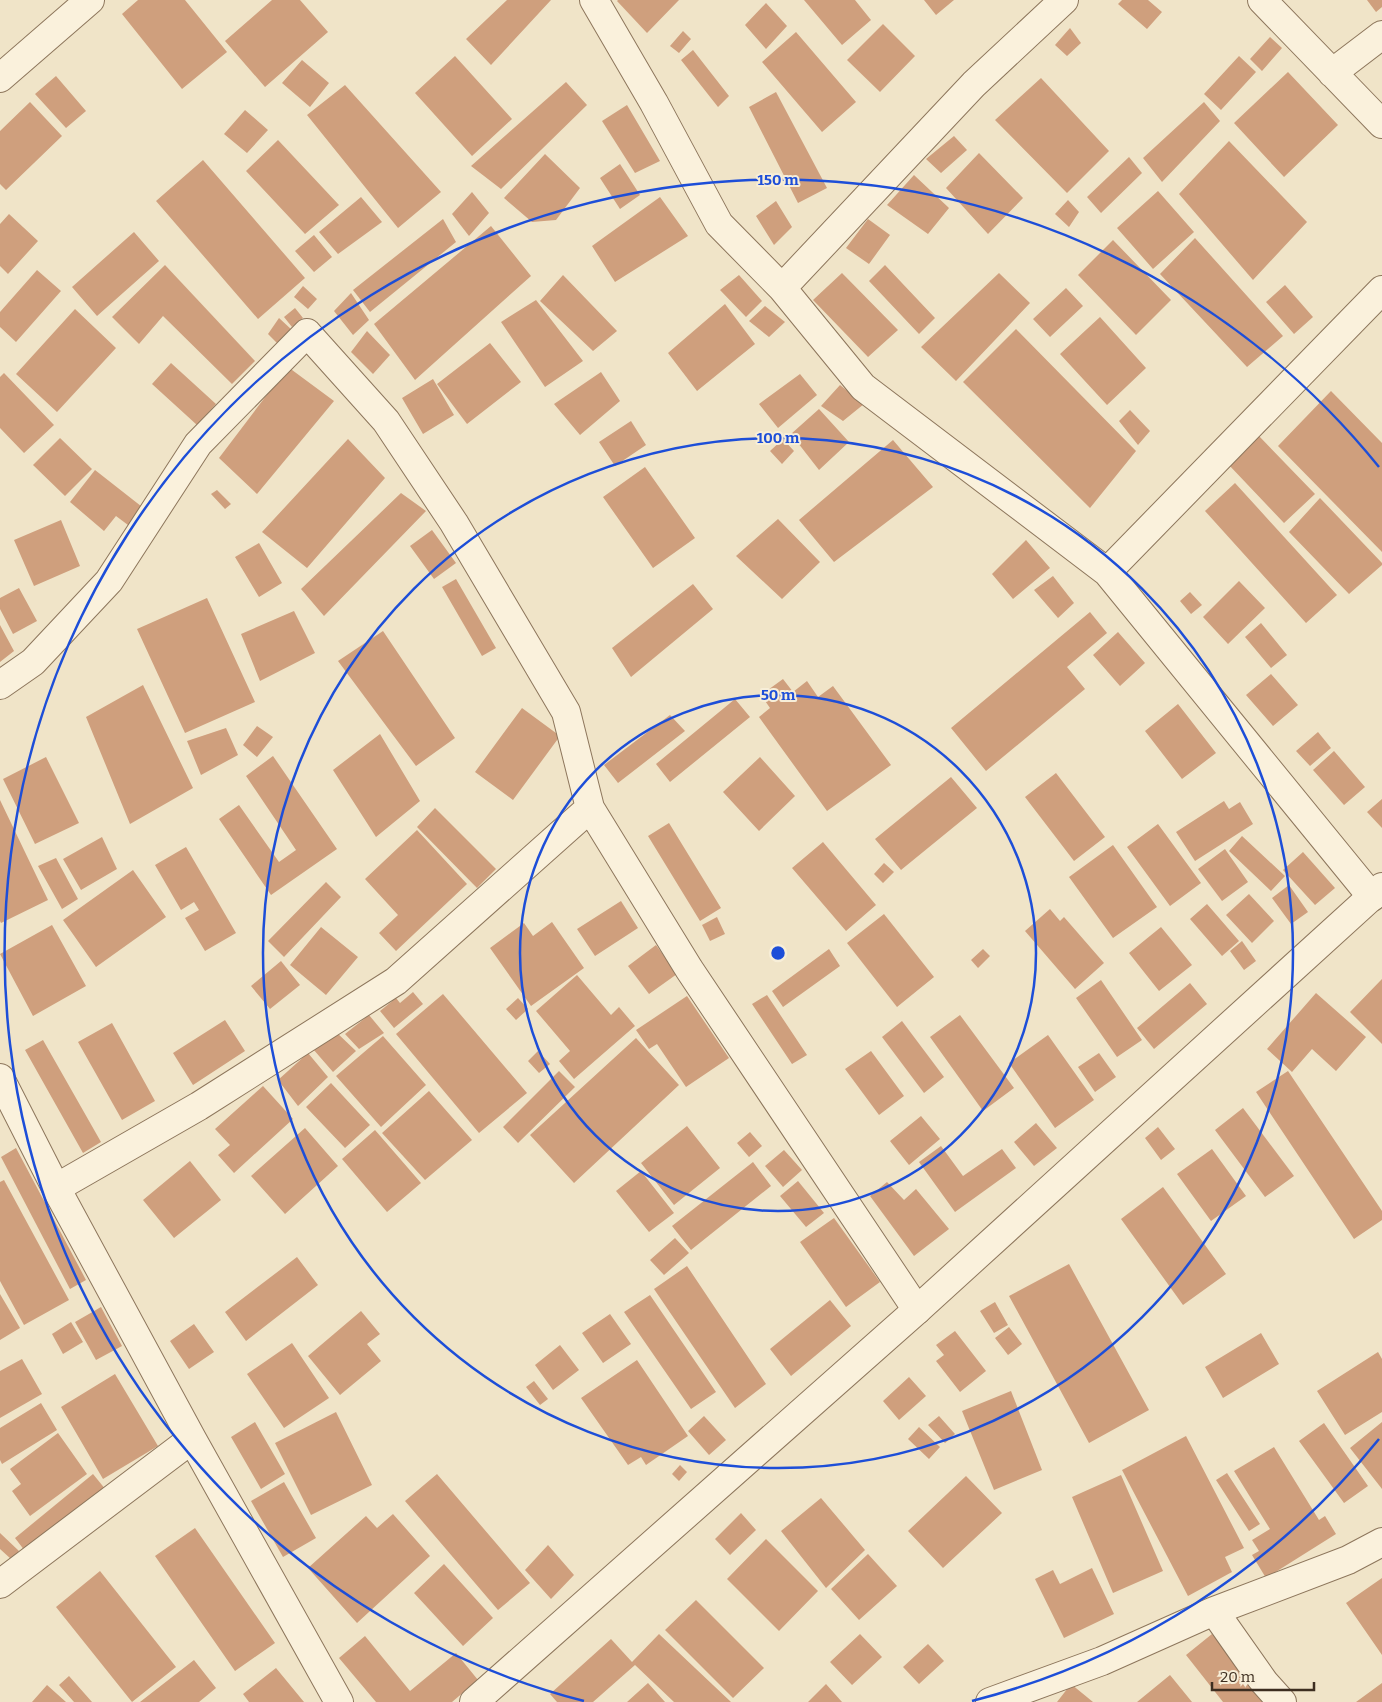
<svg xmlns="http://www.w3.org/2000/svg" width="1382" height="1702" font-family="Bitter,serif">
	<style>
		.building { fill: #cf9f7d }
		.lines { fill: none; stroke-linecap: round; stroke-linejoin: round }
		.minor-casing { stroke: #8d765c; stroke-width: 30 }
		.tertiary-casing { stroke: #8d765c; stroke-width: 30 }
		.minor { stroke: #faf1dc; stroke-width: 28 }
		.tertiary { stroke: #faf1dc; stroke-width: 28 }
		.ring { fill: none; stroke: #1d4ed8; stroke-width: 2.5 }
		.centre { fill: #1d4ed8; stroke: #f7eed8; stroke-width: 2.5 }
		.ring-label { font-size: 15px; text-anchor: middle; font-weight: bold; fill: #1d4ed8; stroke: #f7eed8; stroke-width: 4; stroke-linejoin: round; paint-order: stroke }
	</style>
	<rect width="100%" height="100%" fill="#f0e4c8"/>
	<path class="building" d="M138 0H185L227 52 182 89 122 14Z
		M272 0H300L328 32 265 87 225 41Z
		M507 0H551L491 65 466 39Z
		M679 0 647 33 617 1 618 0Z
		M804 0H855L871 20 842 45Z
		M924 0H954L936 15Z
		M1122 0H1148L1162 12 1147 29 1118 4Z
		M1367 0H1382V7L1376 12Z
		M766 3 787 26 766 49 745 25Z
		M883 24 915 56 880 92 847 60Z
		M1070 28 1081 43 1067 56 1055 45Z
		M683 31 691 39 679 53 670 46Z
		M796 32 856 102 822 132 762 62Z
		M1270 37 1282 48 1262 71 1250 59Z
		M693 50 729 96 718 107 681 60Z
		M455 56 512 119 472 156 415 93Z
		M1239 56 1256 72 1221 110 1204 94Z
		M302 60 329 83 310 107 282 83Z
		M1288 72 1338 125 1284 177 1234 123Z
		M56 76 86 111 66 128 35 94Z
		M1041 78 1109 151 1067 193 995 120Z
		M566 82 587 105 501 189 471 166Z
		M345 85 441 192 398 228 307 115Z
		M776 92 827 188 798 203 749 107Z
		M30 102 62 136 6 190 0 184V131Z
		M1204 102 1220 121 1162 182 1143 158Z
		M627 105 660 161 635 173 602 121Z
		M245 110 268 130 247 153 224 134Z
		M954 136 967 150 941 173 926 159Z
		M278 140 339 205 305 234 246 171Z
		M1229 141 1307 222 1253 280 1179 194Z
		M979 153 1023 198 988 234 946 188Z
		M545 154 580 188 556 220 532 222 504 198Z
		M1129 157 1142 173 1101 213 1087 197Z
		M203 160 305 278 258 319 156 201Z
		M620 164 640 195 620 209 600 178Z
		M914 175 949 208 928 234 887 205Z
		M1158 191 1194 232 1153 269 1117 228Z
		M472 192 489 213 469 236 452 214Z
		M361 197 382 222 338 254 319 232Z
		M660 197 688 236 615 282 592 246Z
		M1068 200 1079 212 1069 227 1055 214Z
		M776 201 792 227 774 245 756 216Z
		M9 214 38 241 8 274 0 266V224Z
		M443 219 456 242 370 312 353 290Z
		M868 219 890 235 869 264 846 248Z
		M491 226 531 276 415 380 374 324Z
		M134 232 159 261 97 316 72 287Z
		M314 235 332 257 314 272 295 251Z
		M1195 238 1283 336 1247 367 1160 274Z
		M1113 240 1171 300 1136 335 1078 275Z
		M165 265 255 361 232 384 163 316 139 344 112 317Z
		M885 265 935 318 919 334 869 281Z
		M37 270 61 291 16 342 0 327V312Z
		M842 273 898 330 868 357 813 300Z
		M999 273 1030 303 956 381 921 347Z
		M563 275 617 331 593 351 540 301Z
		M739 275 762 301 746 317 720 290Z
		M1285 285 1313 317 1294 334 1266 302Z
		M303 286 317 299 308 309 294 297Z
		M1066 288 1083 306 1050 337 1033 319Z
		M351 293 369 320 353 335 334 311Z
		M536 300 583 361 545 387 501 322Z
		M725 304 755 344 697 391 668 353Z
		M765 306 785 322 769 337 749 321Z
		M295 308 303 318 292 327 284 317Z
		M75 309 116 348 57 412 16 374Z
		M1100 317 1146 368 1107 405 1060 354Z
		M279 318 292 330 279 345 268 334Z
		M1016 329 1136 451 1090 508 963 382Z
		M367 331 390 355 373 374 351 352Z
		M490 343 521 382 467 424 437 384Z
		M171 363 216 404 197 425 152 384Z
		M288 367 334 401 257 494 219 458Z
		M601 372 620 401 580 435 554 404Z
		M4 373 54 425 24 453 0 428V377Z
		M800 374 817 395 778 428 759 404Z
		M433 379 454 415 423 434 402 398Z
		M840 385 864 404 843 421 821 406Z
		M1331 391 1382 443V552L1278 446Z
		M819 409 849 442 819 470 791 434Z
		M1130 410 1150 431 1138 445 1119 421Z
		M631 421 646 445 615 466 599 442Z
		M1258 435 1315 494 1284 523 1228 464Z
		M60 438 92 469 65 496 33 465Z
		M348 439 385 478 307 568 262 532Z
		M783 439 794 451 782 464 770 451Z
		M893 440 933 487 834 562 799 520Z
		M645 467 695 538 653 568 603 497Z
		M95 470 146 510 132 528 116 516 104 531 70 502Z
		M1235 483 1337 595 1306 623 1205 511Z
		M217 490 231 504 225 509 211 494Z
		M401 493 426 511 324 616 301 589Z
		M1320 498 1382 563V565L1349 594 1289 532Z
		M778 519 820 562 782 599 736 556Z
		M61 520 80 566 34 586 14 540Z
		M432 530 456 563 434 579 410 546Z
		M1026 540 1050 568 1013 599 992 574Z
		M259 543 282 583 259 597 235 557Z
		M1053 576 1074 603 1058 618 1034 590Z
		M456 579 496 648 482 656 442 587Z
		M1239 581 1265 608 1228 644 1203 617Z
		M693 584 713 609 631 677 612 648Z
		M19 588 37 621 13 634 0 609V598Z
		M1190 592 1202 605 1191 614 1180 601Z
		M207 598 255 702 185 733 137 629Z
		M294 611 315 653 260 681 241 634Z
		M1090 612 1107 633 1067 667 1085 689 986 771 951 728Z
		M1261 623 1287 655 1271 668 1245 637Z
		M0 625 14 651 0 662Z
		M383 631 455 738 416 766 338 661Z
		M1118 632 1145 663 1120 686 1093 655Z
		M1271 674 1298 705 1273 726 1246 695Z
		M783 679 793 692 807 681 818 697 833 686 891 765 827 811 759 717 770 708 761 695Z
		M143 685 193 788 130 824 86 717Z
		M735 699 750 717 670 782 656 764Z
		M1178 704 1216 753 1182 779 1145 731Z
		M522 708 560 736 513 800 475 772Z
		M670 715 685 731 618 783 604 765Z
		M257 726 273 737 257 757 243 745Z
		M226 728 238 755 201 775 187 741Z
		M1318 732 1331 748 1310 766 1296 751Z
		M380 734 420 801 376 837 333 770Z
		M1334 751 1365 787 1344 805 1313 770Z
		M273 756 337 849 271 895 219 819 239 805 279 862 296 850 246 776Z
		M46 757 79 823 35 844 3 779Z
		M760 757 795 796 759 831 723 792Z
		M1056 773 1105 837 1074 861 1025 797Z
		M951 777 977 808 901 870 875 839Z
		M1382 799V828L1367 812Z
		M0 800 48 900 1 923 0 921Z
		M1224 801 1229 809 1240 802 1253 824 1195 861 1176 832Z
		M435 808 496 869 477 888 417 827Z
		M669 823 721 908 700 921 648 836Z
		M1158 824 1201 883 1170 906 1127 847Z
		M417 830 467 884 396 951 379 933 398 915 365 879Z
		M1242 836 1285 876 1271 891 1229 851Z
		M102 837 117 869 81 890 63 859Z
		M823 842 876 905 846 931 792 868Z
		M1113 845 1157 907 1113 938 1069 877Z
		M186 847 236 933 205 951 185 918 199 910 194 902 181 910 155 865Z
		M1225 849 1248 882 1222 901 1198 869Z
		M1303 852 1335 888 1315 905 1283 870Z
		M56 858 78 899 62 909 38 866Z
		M884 863 894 872 883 883 874 874Z
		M133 870 166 917 96 967 63 920Z
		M326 882 341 897 284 957 268 941Z
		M1289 885 1308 912 1291 924 1272 898Z
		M1249 894 1274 921 1252 943 1226 915Z
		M621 901 638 928 595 956 577 929Z
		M1207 904 1239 941 1222 956 1190 919Z
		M1050 909 1060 921 1064 917 1104 963 1075 989 1025 931Z
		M884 914 934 977 897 1007 847 943Z
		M717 917 725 934 710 941 702 925Z
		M552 922 584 968 531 1006 490 948 524 923 533 936Z
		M52 925 86 986 33 1016 0 954Z
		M321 927 358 957 326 995 290 965Z
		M1161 927 1192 965 1159 991 1129 953Z
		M1242 941 1256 961 1244 970 1230 951Z
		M656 945 677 974 649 994 628 966Z
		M829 949 840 966 783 1007 772 991Z
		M983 949 990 956 978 968 971 960Z
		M281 961 300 985 270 1009 251 986Z
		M577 975 611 1015 619 1007 635 1026 574 1079 559 1061 570 1051 536 1011Z
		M1382 979V1044L1350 1012Z
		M1101 980 1142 1040 1117 1057 1076 998Z
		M1190 983 1207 1004 1154 1049 1137 1028Z
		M413 992 423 1004 394 1028 380 1011 396 998 400 1003Z
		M1316 993 1366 1037 1336 1071 1312 1049 1292 1072 1267 1049Z
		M443 994 527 1093 479 1133 396 1034Z
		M767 995 807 1055 792 1064 752 1004Z
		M687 996 729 1058 686 1087 657 1044 649 1049 636 1030Z
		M518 998 528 1009 516 1020 506 1009Z
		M369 1015 384 1033 359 1049 345 1034Z
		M960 1015 1014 1088 983 1111 930 1037Z
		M225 1020 245 1051 193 1085 173 1053Z
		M902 1021 944 1077 924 1093 882 1037Z
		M112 1023 155 1101 122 1120 78 1042Z
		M335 1031 356 1051 333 1072 313 1049Z
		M1048 1035 1094 1100 1055 1128 1009 1063Z
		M383 1036 426 1085 381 1127 336 1076Z
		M636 1038 679 1085 574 1183 530 1135Z
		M43 1040 101 1142 83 1153 25 1050Z
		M538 1051 550 1064 539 1073 528 1061Z
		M871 1051 904 1096 879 1115 845 1069Z
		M308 1053 328 1077 298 1106 278 1080Z
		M1099 1053 1116 1077 1095 1092 1078 1067Z
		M559 1071 575 1087 518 1143 503 1127Z
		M1288 1071 1382 1211V1220L1354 1239 1256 1092Z
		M331 1083 370 1125 345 1148 306 1107Z
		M263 1086 293 1119 234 1173 218 1155 230 1145 215 1129Z
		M429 1091 472 1140 425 1180 382 1133Z
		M1243 1108 1294 1176 1265 1197 1215 1130Z
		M921 1116 940 1139 909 1165 890 1141Z
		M1036 1123 1057 1148 1034 1166 1014 1142Z
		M687 1126 720 1168 674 1205 641 1163Z
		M1158 1127 1175 1149 1161 1160 1145 1138Z
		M305 1128 338 1166 285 1214 251 1176Z
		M375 1130 421 1183 387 1212 342 1159Z
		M750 1132 762 1146 749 1157 737 1143Z
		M941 1146 963 1176 1002 1149 1016 1168 955 1212 919 1162Z
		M16 1148 86 1280 70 1289 1 1157Z
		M1212 1149 1246 1196 1211 1221 1177 1174Z
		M784 1150 802 1170 783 1187 765 1166Z
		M190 1161 221 1200 174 1238 143 1200Z
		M753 1162 771 1186 691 1250 672 1226Z
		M641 1171 674 1213 649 1232 616 1191Z
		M4 1180 69 1300 24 1325 0 1281V1182Z
		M798 1181 824 1213 806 1227 780 1196Z
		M887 1182 904 1200 916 1189 949 1229 914 1256 870 1196Z
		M1163 1187 1226 1274 1183 1305 1121 1219Z
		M834 1218 880 1282 846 1307 800 1242Z
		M675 1238 689 1253 664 1275 650 1260Z
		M297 1257 318 1285 246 1341 225 1312Z
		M1069 1264 1149 1410 1089 1443 1009 1296Z
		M687 1266 766 1384 735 1408 654 1289Z
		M0 1294 20 1328 0 1340Z
		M650 1295 716 1392 691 1409 624 1312Z
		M830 1300 851 1326 791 1376 770 1349Z
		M995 1302 1008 1325 994 1333 980 1311Z
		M101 1307 122 1346 96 1360 75 1322Z
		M361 1311 380 1334 367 1344 381 1361 340 1395 308 1356Z
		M610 1314 631 1344 603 1363 582 1333Z
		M71 1322 83 1342 63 1354 52 1334Z
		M194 1324 214 1352 189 1369 170 1341Z
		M1009 1327 1022 1344 1008 1355 995 1338Z
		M955 1331 986 1371 960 1392 936 1361 944 1355 936 1345Z
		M1261 1333 1279 1364 1223 1398 1205 1367Z
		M292 1343 329 1398 284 1428 247 1374Z
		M560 1345 579 1370 553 1390 535 1365Z
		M1378 1352 1382 1359V1412L1345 1435 1317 1391Z
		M22 1359 42 1394 0 1418V1371Z
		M637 1360 688 1436 646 1465 641 1457 628 1465 581 1398Z
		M115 1374 158 1446 103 1479 61 1407Z
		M909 1377 926 1396 899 1420 883 1401Z
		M534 1381 548 1399 540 1405 526 1387Z
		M1011 1391 1042 1470 994 1490 962 1411Z
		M41 1403 57 1430 2 1464 0 1460V1428Z
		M336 1412 372 1485 311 1515 275 1443Z
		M704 1416 726 1440 709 1455 688 1431Z
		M939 1416 955 1434 945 1443 928 1425Z
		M255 1422 285 1474 261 1489 231 1437Z
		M1382 1422V1489L1350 1448Z
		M1324 1423 1368 1486 1344 1503 1299 1441Z
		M919 1427 940 1447 929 1459 908 1439Z
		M58 1433 87 1474 30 1516 12 1491 21 1484 10 1469Z
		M1186 1436 1244 1548 1225 1557 1232 1572 1188 1596 1122 1470Z
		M1274 1447 1319 1520 1325 1516 1336 1534 1266 1578 1252 1555 1259 1551 1252 1540 1270 1529 1234 1471Z
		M680 1465 687 1472 679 1481 672 1474Z
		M1227 1473 1260 1524 1249 1531 1216 1480Z
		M93 1474 106 1490 28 1555 15 1538Z
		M437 1474 530 1583 498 1610 405 1501Z
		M1121 1475 1163 1571 1113 1593 1072 1497Z
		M966 1476 1002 1513 943 1568 908 1531Z
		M284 1482 316 1538 283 1557 251 1501Z
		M821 1498 865 1550 826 1588 781 1531Z
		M741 1513 756 1530 730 1555 715 1539Z
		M393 1514 430 1556 357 1623 308 1568 366 1516 377 1528Z
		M195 1528 275 1643 235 1671 155 1556Z
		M0 1533 19 1551 11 1559 0 1549Z
		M766 1539 818 1591 779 1631 727 1579Z
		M548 1545 574 1575 551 1599 525 1570Z
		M868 1554 897 1586 859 1620 831 1589Z
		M444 1564 493 1618 463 1646 414 1593Z
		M1092 1568 1114 1614 1064 1638 1035 1579 1053 1570 1060 1584Z
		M100 1571 176 1667 132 1702 56 1607Z
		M1382 1578V1655L1346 1603Z
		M696 1600 764 1668 733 1698 665 1630Z
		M659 1634 731 1702H674L635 1665 593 1702H557L550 1694 611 1639 632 1662Z
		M860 1634 882 1657 852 1685 830 1662Z
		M1212 1634 1264 1702H1223L1186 1655Z
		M365 1636 410 1691 456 1653 478 1680 452 1702H376L339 1658Z
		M928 1644 944 1661 919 1684 903 1667Z
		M194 1660 216 1688 199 1702H140Z
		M276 1668 304 1702H249L243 1694Z
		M1170 1675 1192 1702H1137Z
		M69 1676 92 1702H74L59 1685Z
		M648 1683 665 1702H627Z
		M1382 1683V1702H1356Z
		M826 1684 842 1702H808Z
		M1071 1684 1093 1702H1057Z
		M47 1685 66 1702H32Z"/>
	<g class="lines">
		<g class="minor-casing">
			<path id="minor" d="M594 0 654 103 719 224 782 288 863 387 1107 572 1372 897
				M1262 0 1382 124
				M1332 73 1382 35
				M0 78 90 0
				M782 288 974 84 1064 0
				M1107 572 1382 290
				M0 685 33 662 109 581 198 444 307 333 386 421 454 523 566 712 590 808 689 969 917 1310
				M0 1078 56 1188 192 1439 339 1702
				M56 1188 199 1106 396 981 590 808
				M0 1584 192 1439
				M1214 1611 1264 1682 1282 1702
				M990 1702 1102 1661 1214 1611 1348 1560 1382 1542"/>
		</g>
		<g class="tertiary-casing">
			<path id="tertiary" d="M474 1702 917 1310 1382 887"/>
		</g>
		<use href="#minor" class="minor"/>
		<use href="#tertiary" class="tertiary"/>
	</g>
	<g class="ring">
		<circle cx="778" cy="953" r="258"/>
		<circle cx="778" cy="953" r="515"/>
		<path d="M1379 1439A773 773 0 0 1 972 1701M584 1701A773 773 0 1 1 1379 467"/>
	</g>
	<circle cx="778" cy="953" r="8" class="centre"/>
	<g class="ring-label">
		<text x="778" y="185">150 m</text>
		<text x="778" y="443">100 m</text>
		<text x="778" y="700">50 m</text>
	</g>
	<path d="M1212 1682v8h102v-8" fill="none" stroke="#3d2e20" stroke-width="2.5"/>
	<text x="1220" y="1682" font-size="15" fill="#3d2e20" stroke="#f7eed8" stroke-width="4" paint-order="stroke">20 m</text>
</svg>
